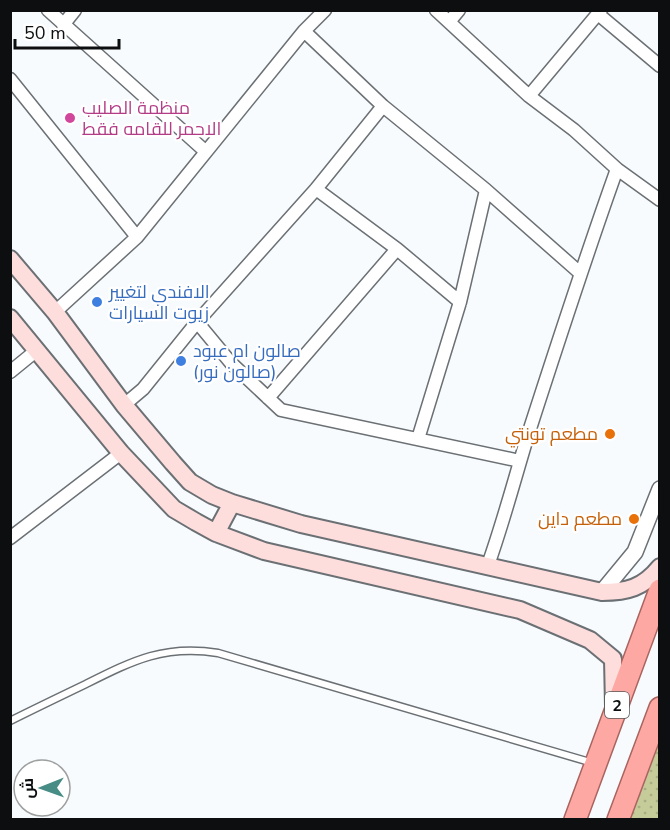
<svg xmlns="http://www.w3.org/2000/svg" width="670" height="830" font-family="'Nunito Sans',Cairo,sans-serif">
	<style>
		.garden { fill: url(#garden-dots) }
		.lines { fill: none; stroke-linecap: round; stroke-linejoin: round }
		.service-casing { stroke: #6b7074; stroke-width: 9 }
		.minor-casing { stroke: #6b7074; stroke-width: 15 }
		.tertiary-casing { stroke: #6b7074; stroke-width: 18 }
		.secondary-casing { stroke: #6b7074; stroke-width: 20 }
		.trunk-casing { stroke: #a96460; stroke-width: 24 }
		.service { stroke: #fff; stroke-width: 6 }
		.minor { stroke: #fff; stroke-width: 12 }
		.tertiary { stroke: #fff; stroke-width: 15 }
		.secondary { stroke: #fededc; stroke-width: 16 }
		.trunk { stroke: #fea8a3; stroke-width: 21 }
		.hotel-dot { fill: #d1479c; stroke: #fff; stroke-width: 2 }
		.shop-dot { fill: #3f7fe0; stroke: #fff; stroke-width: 2 }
		.food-dot { fill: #e8710a; stroke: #fff; stroke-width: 2 }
		.labels { text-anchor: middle; stroke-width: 4.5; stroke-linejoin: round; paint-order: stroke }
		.shield { fill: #fff; stroke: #555657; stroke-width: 1.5 }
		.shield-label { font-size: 16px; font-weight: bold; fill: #0c0e0f }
		.hotel-label { font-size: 18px; fill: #b23c85; stroke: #fff; text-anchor: start }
		.shop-label { font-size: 18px; fill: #366cbe; stroke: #fff; text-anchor: start }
		.food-label { font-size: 18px; fill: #c56008; stroke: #fff; text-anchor: end }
	</style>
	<defs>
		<pattern id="garden-dots" width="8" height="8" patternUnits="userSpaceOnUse" patternTransform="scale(1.5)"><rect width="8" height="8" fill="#c6cb9a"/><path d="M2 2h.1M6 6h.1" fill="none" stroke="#a9ad84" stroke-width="1.8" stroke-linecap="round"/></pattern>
	</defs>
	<rect width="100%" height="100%" fill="#f8fbfe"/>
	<path class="garden" d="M659 740V819H629Z"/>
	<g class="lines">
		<g class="service-casing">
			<path id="service" d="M10 721C36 708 61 696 86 684 132 661 165 644 218 653L593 763"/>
		</g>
		<g class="minor-casing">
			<path id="minor" d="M48 10 205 151
				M436 10 529 96 574 130 617 169 660 200
				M598 14 660 66
				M449 22 459 10
				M63 25 75 10
				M304 31 383 106 486 190 580 273
				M10 79 137 237
				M529 96 601 10
				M316 189 397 249 460 302
				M55 312 137 237 304 31 325 10
				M197 322 231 363 281 410 520 461
				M10 372 37 350
				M268 398 397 249
				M124 405 143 389 197 322 316 189 383 106
				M418 439 460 302 486 190
				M10 538 121 453
				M488 565C503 523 514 481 527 438 556 348 585 258 617 169"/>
		</g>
		<g class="tertiary-casing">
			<path id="tertiary" d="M602 592 635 552 660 489"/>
		</g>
		<g class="secondary-casing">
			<path id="secondary" d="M10 259 55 312 124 405 173 463 190 482 212 495 232 503 301 524 602 592C627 592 643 588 660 567
				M10 318 121 453 174 509 196 522 216 533 264 551 520 610 590 640 613 659 614 706
				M216 533 232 503"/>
		</g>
		<g class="trunk-casing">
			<path id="trunk" d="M575 820 660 590
				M618 820 660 708"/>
		</g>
		<use href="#service" class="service"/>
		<use href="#minor" class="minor"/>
		<use href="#tertiary" class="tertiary"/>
		<use href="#secondary" class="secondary"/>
		<use href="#trunk" class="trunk"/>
	</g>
	<circle class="hotel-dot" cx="70" cy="118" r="6"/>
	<g class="shop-dot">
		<circle cx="97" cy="302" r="6"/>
		<circle cx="181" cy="361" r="6"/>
	</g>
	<g class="food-dot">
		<circle cx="610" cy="434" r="6"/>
		<circle cx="634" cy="519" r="6"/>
	</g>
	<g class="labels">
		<rect class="shield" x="605" y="692" width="24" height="26" rx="4.5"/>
		<g class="shield-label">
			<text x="617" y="711">2</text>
		</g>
		<g class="hotel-label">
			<text x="82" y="114">منظمة الصليب<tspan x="82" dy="21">الاحمر للقامه فقط</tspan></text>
		</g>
		<g class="shop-label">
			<text x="109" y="298">الافندي لتغيير<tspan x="109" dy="21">زيوت السيارات</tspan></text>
			<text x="193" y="357">صالون ام عبود<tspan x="193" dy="21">(صالون نور)</tspan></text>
		</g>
		<g class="food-label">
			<text x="598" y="440">مطعم تونتي</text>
			<text x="622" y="525">مطعم داين</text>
		</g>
	</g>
	<rect width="670" height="830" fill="none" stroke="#0c0e0f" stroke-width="24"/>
	<g transform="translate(42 788) rotate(269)"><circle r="28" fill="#ffffff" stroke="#9e9f9f" stroke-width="1.5"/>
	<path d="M0-4.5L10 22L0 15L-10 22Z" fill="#478d85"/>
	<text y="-9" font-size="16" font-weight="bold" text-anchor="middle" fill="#0c0e0f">ش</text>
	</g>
	<path d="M15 39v9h104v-9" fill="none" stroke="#0c0e0f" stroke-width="3"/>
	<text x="24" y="39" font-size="18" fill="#0c0e0f" stroke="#ffffff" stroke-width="4.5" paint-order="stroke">50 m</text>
</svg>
